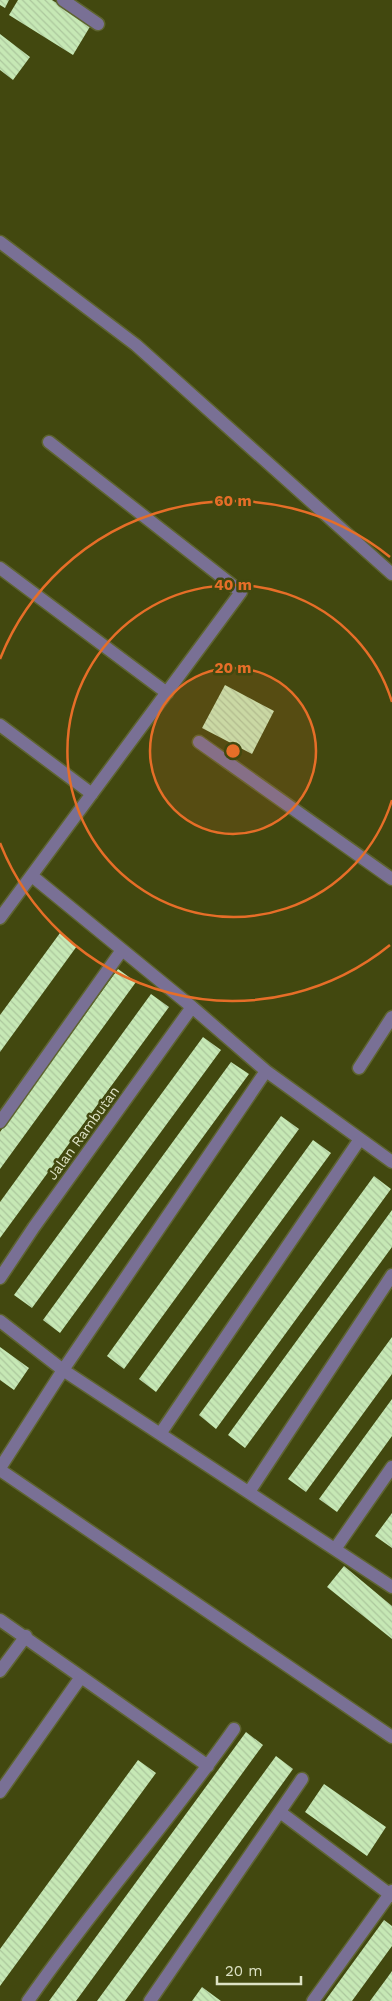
<svg xmlns="http://www.w3.org/2000/svg" width="392" height="2001" font-family="'Work Sans',sans-serif">
	<style>
		.building { fill: url(#building-back-hatch) }
		.lines { fill: none; stroke-linecap: round; stroke-linejoin: round }
		.minor-casing { stroke: #5e6430; stroke-width: 15 }
		.minor { stroke: #797095; stroke-width: 12 }
		.ring { fill: none; stroke: #e66e28; stroke-width: 2.5 }
		.labels { text-anchor: middle; stroke-width: 5; stroke-linejoin: round; paint-order: stroke }
		.street-label { font-size: 14px; fill: #dde2c5; stroke: #42480f }
		.centre { fill: #e66e28; stroke: #42480f; stroke-width: 2.5 }
		.ring-label { font-size: 15px; text-anchor: middle; font-weight: bold; fill: #e66e28; stroke: #42480f; stroke-width: 5; stroke-linejoin: round; paint-order: stroke }
	</style>
	<defs>
		<pattern id="building-back-hatch" width="6" height="6" patternUnits="userSpaceOnUse" patternTransform="scale(1.25)"><rect width="6" height="6" fill="#c6e8b5"/><path d="M-1 5l2 2M0 0l6 6M5-1l2 2" fill="none" stroke="#acc79d"/></pattern>
	</defs>
	<rect width="100%" height="100%" fill="#42480f"/>
	<path class="building" d="M0 0H9L5 8 0 5Z
		M18 0H52L91 25 73 55 9 15Z
		M0 34 30 57 13 80 0 70Z
		M225 685 274 711 252 754 202 728Z
		M60 933 77 946 0 1052V1015Z
		M118 969 136 982 0 1169V1132Z
		M151 994 169 1007 0 1238V1202Z
		M203 1037 221 1050 32 1308 14 1295Z
		M231 1062 249 1074 60 1333 43 1320Z
		M281 1116 299 1129 124 1369 107 1356Z
		M313 1140 331 1153 156 1392 139 1379Z
		M374 1176 391 1189 216 1429 199 1415Z
		M392 1210V1247L245 1448 228 1435Z
		M392 1337V1374L306 1492 288 1479Z
		M0 1347 29 1368 14 1390 0 1380Z
		M392 1399V1436L337 1512 319 1499Z
		M392 1513V1548L375 1536Z
		M344 1566 392 1606V1639L327 1587Z
		M246 1732 263 1745 76 2001H49Z
		M276 1756 293 1769 189 1913 125 2001H97Z
		M138 1760 156 1773 0 1986V1949Z
		M324 1784 386 1827 367 1856 305 1812Z
		M384 1920 392 1926V1946L352 2001H325Z
		M392 1971V2001H370L387 1978Z
		M202 1987 221 2001H192Z"/>
	<g class="lines">
		<g class="minor-casing">
			<path id="minor" d="M63 0 98 24
				M0 242 136 345 392 574
				M0 568 167 693
				M0 725 92 794
				M199 742 392 879
				M32 876 192 1007 266 1071 392 1162
				M0 918 241 592 49 442
				M359 1068 392 1017
				M0 1122 122 950
				M0 1278 34 1227 192 1007
				M0 1321 63 1370 392 1587
				M160 1434 360 1139
				M0 1468 63 1370 266 1071
				M0 1470 392 1737
				M249 1492 392 1275
				M335 1549 392 1467
				M0 1620 208 1766
				M0 1671 26 1636
				M0 1792 81 1677
				M280 1812 392 1896
				M28 2001C93 1907 169 1822 234 1729
				M150 2001 302 1779
				M313 2001 392 1891"/>
		</g>
		<use href="#minor" class="minor"/>
	</g>
	<circle cx="233" cy="751" r="83" fill="#e66e28" fill-opacity=".12"/>
	<g class="ring">
		<circle cx="233" cy="751" r="83"/>
		<path d="M392 800A166 166 0 1 1 392 702"/>
		<path d="M390 945A250 250 0 0 1 0 843M0 659A250 250 0 0 1 390 557"/>
	</g>
	<g class="labels">
		<g class="street-label">
			<text transform="translate(83 1133) rotate(-54)" y="5">Jalan Rambutan</text>
		</g>
	</g>
	<circle cx="233" cy="751" r="8" class="centre"/>
	<g class="ring-label">
		<text x="233" y="506">60 m</text>
		<text x="233" y="590">40 m</text>
		<text x="233" y="673">20 m</text>
	</g>
	<path d="M217 1976v8h84v-8" fill="none" stroke="#dde2c5" stroke-width="2.5"/>
	<text x="225" y="1976" font-size="15" fill="#dde2c5" stroke="#42480f" stroke-width="4" paint-order="stroke">20 m</text>
</svg>
